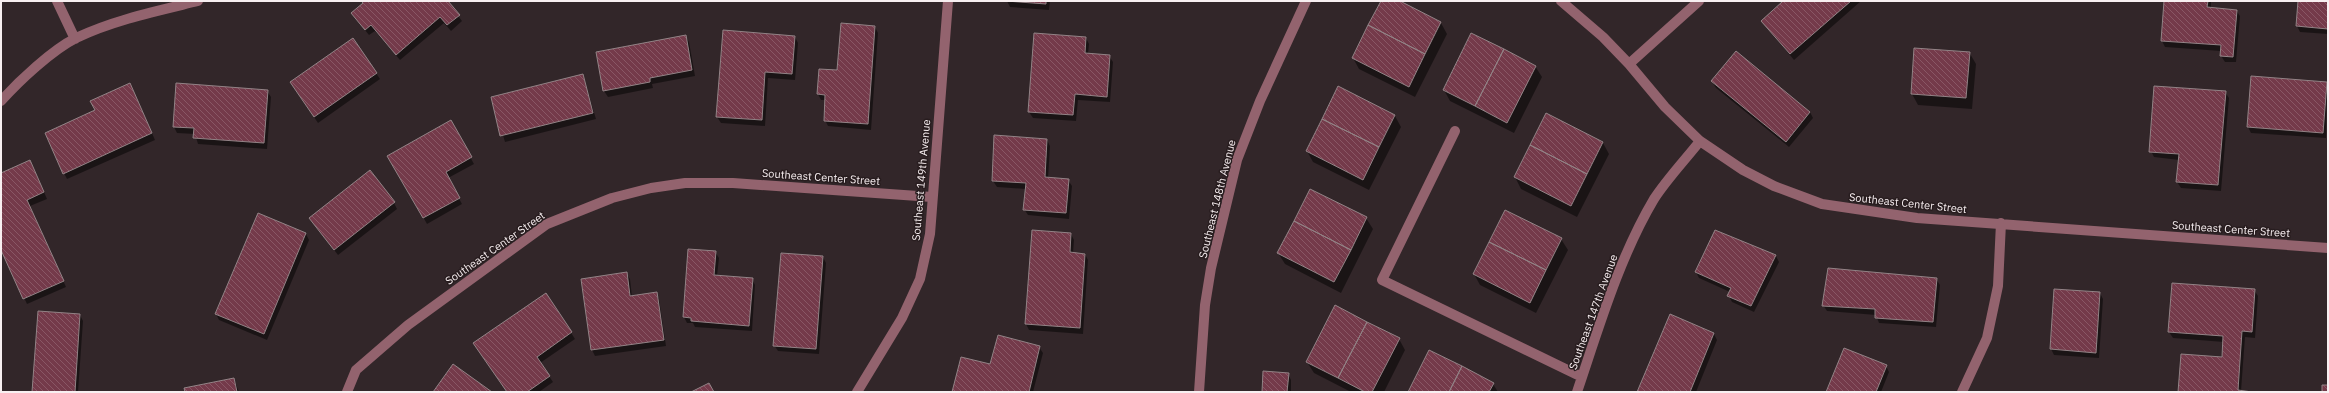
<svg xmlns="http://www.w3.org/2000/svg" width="2329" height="393" font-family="'IBM Plex Sans',sans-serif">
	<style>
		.shadow { fill: #0007 }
		.building { fill: url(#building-back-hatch); stroke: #928386 }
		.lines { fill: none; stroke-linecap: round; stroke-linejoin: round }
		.minor { stroke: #93636e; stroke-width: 10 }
		.labels { text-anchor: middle; stroke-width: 3; stroke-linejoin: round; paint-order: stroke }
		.street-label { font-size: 11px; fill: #f8eff1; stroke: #281d1f }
	</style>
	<defs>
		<pattern id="building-back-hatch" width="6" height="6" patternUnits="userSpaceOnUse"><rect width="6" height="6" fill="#743a4a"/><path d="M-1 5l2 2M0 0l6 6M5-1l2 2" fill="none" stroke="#895765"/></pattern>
	</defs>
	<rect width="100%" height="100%" fill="#322629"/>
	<path class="shadow" d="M361 1H447L462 21 451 31 444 23 400 60 375 31 369 35 356 19 364 4Z
		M1007 1H1050L1049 10 1010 7Z
		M1382 1H1398L1441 23 1447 34 1415 97 1359 69 1353 58Z
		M1785 1H1861L1794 60 1762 21Z
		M2165 1H2211V8L2236 10 2240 16 2236 62H2225L2221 56V51L2165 47 2162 41Z
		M2284 1H2328V34L2300 32 2297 26 2299 2Z
		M875 27 878 33 871 130 828 126 825 120 826 100H821L818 94 820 70 838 72Z
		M685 36 689 42 695 76 652 84 653 88 608 97 604 91Z
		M795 37 798 43 795 80 768 78 765 126 721 123 717 117Z
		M1086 38 1089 44 1088 54 1109 56 1113 62 1110 102 1078 100 1076 121 1033 118 1029 112Z
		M1915 49 1969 52 1976 64 1972 109 1918 105 1912 94Z
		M1535 66 1542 77 1514 133 1450 101 1444 90Z
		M376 73 380 79 318 123 291 83Z
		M583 76 596 119 505 142 492 98Z
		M2252 78 2327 83 2326 138 2251 133 2248 127Z
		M1712 82 1810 112 1813 118 1789 147 1716 88Z
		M133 90 155 140 67 179 64 173 96 111Z
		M267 91 271 97 267 149 198 144 195 134 177 133 174 127Z
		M2225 92 2229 98 2221 191 2181 188 2177 182 2179 160 2154 157 2151 151Z
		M1547 115 1603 143 1609 154 1577 217 1521 189 1515 177Z
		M1395 116 1401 127 1369 190 1313 162 1307 151Z
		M450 121 474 164 448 178 462 204 427 224 389 156Z
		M1047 140 1050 146 1048 179 1068 180 1072 186 1069 219 1028 215 1024 209 1026 189 997 187 993 181Z
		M33 167 47 199 30 206 66 287 27 304 1 248V174Z
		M394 203 397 209 338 255 310 219Z
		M1506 211 1561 239 1568 250 1536 313 1480 285 1474 274Z
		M1366 218 1373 229 1341 293 1285 264 1278 253Z
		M1715 231 1776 256 1779 262 1754 312 1732 302 1729 296 1730 292 1699 278 1696 272Z
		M306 234 309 240 267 340 219 320 216 314Z
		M1071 234 1074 240 1073 253 1085 254 1088 260 1083 334 1029 330 1026 324Z
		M715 252 719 258 717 276 752 279 755 285 752 331 695 327 693 323H687L684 317Z
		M823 257 826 263 819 354 778 351 774 345Z
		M626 273 630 279 632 297 656 293 659 299 666 346 595 356 592 350 582 280Z
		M1936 279 1940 285 1936 327 1879 323 1876 315 1827 311 1823 305Z
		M2172 284 2254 290 2258 296 2255 338 2245 337 2241 391 2252 392H2179L2223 358 2224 342 2173 338 2169 332Z
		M2100 293 2103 299 2099 358 2054 355 2051 349Z
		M546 294 575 339 540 363 553 382 539 392H507Z
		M80 315 83 321 78 392H33Z
		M1671 316 1714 334 1717 340 1696 392H1638Z
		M1399 339 1405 350 1384 392H1351L1314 373 1307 362Z
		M1039 347 1043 353 1033 392H953L991 365Z
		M1886 366 1889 372 1881 392H1827Z
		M1288 374 1291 380V392H1263Z
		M234 379 239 392H186Z
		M1493 384 1498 392H1409Z"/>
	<path class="building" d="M361 1H448L460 15 447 25 440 17 396 55 371 25 365 30 351 13 363 3Z
		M1006 1H1046V4Z
		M1381 1H1400L1441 22 1425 54 1368 25Z
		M1783 1H1851L1790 54 1761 21Z
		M2164 1H2208L2207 7 2237 10 2233 57 2220 56 2221 45 2161 41Z
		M2298 1H2328V29L2296 26Z
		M841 23 875 26 868 124 824 121 825 95 817 94 819 69 837 70Z
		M1368 25 1425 54 1409 87 1352 58Z
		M723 30 795 36 792 74 765 72 762 120 716 117Z
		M1034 33 1086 37 1085 53 1110 55 1107 97 1075 94 1073 115 1028 112Z
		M1471 33 1504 49 1475 106 1443 90Z
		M686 35 692 70 650 78V82L603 91 596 52Z
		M353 38 377 73 314 117 290 82Z
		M1914 48 1970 52 1966 98 1911 94Z
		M1504 49 1536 66 1507 123 1475 106Z
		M1736 51 1810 112 1786 142 1711 81Z
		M583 74 593 113 500 136 491 97Z
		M2251 76 2327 82 2323 133 2247 127Z
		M130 83 152 133 63 174 45 133 95 110 90 101Z
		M176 83 268 90 264 143 193 138 194 128 173 127Z
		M1338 86 1395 115 1379 147 1322 119Z
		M2154 86 2226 91 2218 185 2176 182 2179 154 2149 152Z
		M1546 113 1603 142 1587 174 1530 145Z
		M1322 119 1379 147 1363 180 1306 151Z
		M451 120 472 157 446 172 460 198 423 218 387 156Z
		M994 135 1047 139 1045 177 1069 179 1066 213 1023 210 1026 183 992 181Z
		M1530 145 1587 174 1571 206 1514 177Z
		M30 160 44 192 27 200 64 281 23 299 1 250V173Z
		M370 170 395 202 334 250 309 218Z
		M1310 189 1367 217 1351 250 1294 221Z
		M1505 210 1562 238 1546 270 1489 242Z
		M258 213 306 233 264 334 215 314Z
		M1294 221 1351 250 1334 282 1277 253Z
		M1032 230 1071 233 1070 252 1085 254 1080 328 1025 324Z
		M1715 230 1776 255 1751 306 1727 296 1731 288 1695 272Z
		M1489 242 1546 270 1530 303 1473 274Z
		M688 249 716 251 714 275 753 278 749 326 691 321V318L683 317Z
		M781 253 823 256 816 349 773 346Z
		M1828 268 1937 278 1933 322 1875 318V309L1822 306Z
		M627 272 630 296 657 292 664 340 591 350 581 279Z
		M2172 283 2255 289 2252 332 2242 331 2238 390 2252 392H2178L2181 354 2222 357 2223 336 2168 332Z
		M2054 289 2100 292 2096 353 2050 349Z
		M546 293 572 332 537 357 550 376 527 392H507L473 343Z
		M1335 305 1367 322 1338 378 1306 362Z
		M38 311 80 314 75 392H32Z
		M1670 314 1714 333 1690 392H1637Z
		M1367 322 1400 338 1372 392H1365L1338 378Z
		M998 335 1040 346 1029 392H952L961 357 990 364Z
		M1844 348 1887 365 1876 392H1826Z
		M1429 350 1462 366 1449 392H1408Z
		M453 364 492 392H433Z
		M1462 366 1494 383 1489 392H1449Z
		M1263 371 1289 373 1287 392H1262Z
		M234 378 237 392H185L184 388Z
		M709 383 714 392H691Z
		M2322 385H2328V392H2322Z"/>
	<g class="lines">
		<path class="minor" d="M57 1 75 39
			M1561 1 1603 37 1629 64 1665 107 1700 141 1743 170 1774 186 1822 204 1917 218 2328 248
			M1629 64 1699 1
			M1 101C19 81 52 50 76 38 114 20 157 11 198 1
			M1455 131 1382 280 1582 377
			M347 392 356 370 408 325 547 224 612 198 651 188 685 183H733L932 197
			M857 392 902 318 920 279 930 234 948 1
			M1199 392 1205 305 1211 268 1237 160 1260 101 1306 1
			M1577 392C1599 327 1619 258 1654 199 1667 179 1685 160 1700 141
			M1962 392 1987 338 1998 286 2001 223"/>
	</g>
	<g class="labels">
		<g class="street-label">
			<text transform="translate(821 177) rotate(4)" y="4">Southeast Center Street</text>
			<text transform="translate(921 180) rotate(-85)" y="4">Southeast 149th Avenue</text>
			<text transform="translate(1217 199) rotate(-76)" y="4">Southeast 148th Avenue</text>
			<text transform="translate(1908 203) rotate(6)" y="4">Southeast Center Street</text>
			<text transform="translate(2231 229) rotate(4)" y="4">Southeast Center Street</text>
			<text transform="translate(495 248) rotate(-35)" y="4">Southeast Center Street</text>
			<text transform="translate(1593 312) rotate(-70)" y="4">Southeast 147th Avenue</text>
		</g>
	</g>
	<rect width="2329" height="393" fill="none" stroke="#f8eff1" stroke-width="4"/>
</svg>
